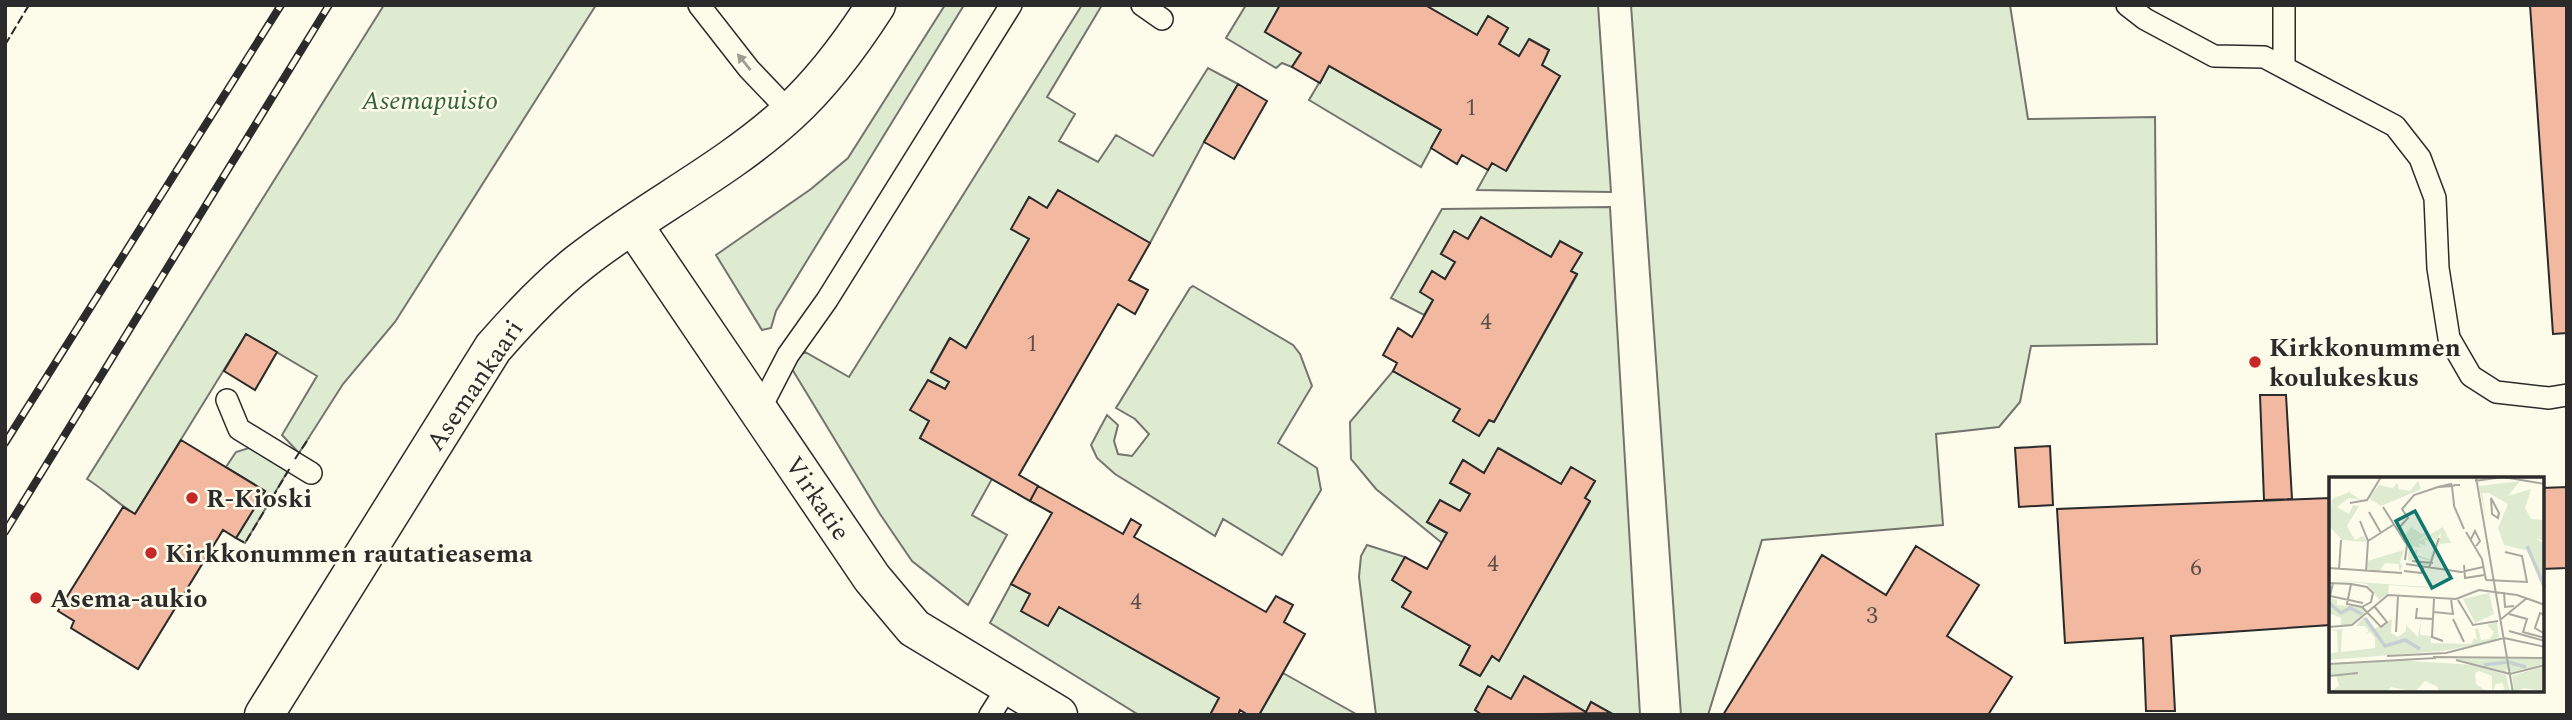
<svg xmlns="http://www.w3.org/2000/svg" width="2572" height="720" font-family="Spectral,serif">
	<style>
		.green { fill: #deebd1; stroke: #74746e; stroke-width: 2 }
		.building { fill: #f2b8a0; stroke: #2b2b2b; stroke-width: 2 }
		.lines { fill: none; stroke-linecap: round; stroke-linejoin: round }
		.lane-casing { stroke: #2b2b2b; stroke-width: 24 }
		.street-casing { stroke: #2b2b2b; stroke-width: 41 }
		.secondary-casing { stroke: #2b2b2b; stroke-width: 41 }
		.lane { stroke: #fdfbea; stroke-width: 21 }
		.street { stroke: #fdfbea; stroke-width: 38 }
		.secondary { stroke: #fdfbea; stroke-width: 38 }
		.rail-casing { stroke: #2b2b2b; stroke-width: 8 }
		.rail { stroke: #fdfbea; stroke-width: 5; stroke-dasharray: 16; stroke-linecap: butt }
		.fence { stroke: #2b2b2b; stroke-width: 2; stroke-dasharray: 9 3.5; stroke-linecap: butt }
		.oneway { fill: #9e9d94 }
		.poi-dot { fill: #c62828; stroke: #fdfbea; stroke-width: 2.5 }
		.labels { text-anchor: middle; stroke-width: 5; stroke-linejoin: round; paint-order: stroke }
		.number-label { font-size: 23px; fill: #5d4e48 }
		.park-label { font-size: 26px; font-style: italic; fill: #34623c; stroke: #fdfbea }
		.poi-label { font-size: 26px; font-weight: bold; fill: #2b2b2b; stroke: #fdfbea; text-anchor: start }
		.street-label { font-size: 26px; fill: #2b2b2b; stroke: #fdfbea }
		.inset-river { fill: none; stroke: #c7d0d0; stroke-width: 3.5 }
		.inset-road { fill: none; stroke: #a9a89e; stroke-width: 2 }
		.view { fill: #0f766e; fill-opacity: 0.15; stroke: #0f766e; stroke-width: 3.5 }
		.inset-edge { fill: none; stroke: #2b2b2b; stroke-width: 3.5 }
	</style>
	<rect width="100%" height="100%" fill="#fdfbea"/>
	<path class="green" d="M384 5H596L395 322 343 384 299 453 282 435 317 376 246 334 135 514C118 504 105 490 87 479Z
		M945 5H964L776 311 771 328 762 330 716 255 811 189 848 158Z
		M1082 5H1102L1047 97 1075 114 1059 141 1098 162 1116 135 1153 156 1208 68 1238 84 1204 142 1150 243 1058 190 1047 208 1030 198 1029 239 966 348 949 339 931 371 949 382 945 389 928 380 911 410 929 421 920 438 992 479 972 515 1007 535 968 605 912 561 880 514 789 364 805 352 849 377Z
		M1246 5H1280L1265 32 1301 53 1292 67 1282 63 1276 68 1226 38Z
		M1425 5H1598L1611 192 1477 190 1492 163 1507 170 1560 76 1542 65 1549 50 1530 39 1519 56 1499 44 1508 28 1489 17 1477 35Z
		M1631 5H2010L2028 119 2155 117 2157 344 2031 346 2020 402 1999 427 1936 434 1943 525 1762 540 1708 715H1681Z
		M1329 66 1441 130 1421 167 1309 100Z
		M1610 207 1640 715H1610L1591 702 1586 712 1524 676 1511 699 1488 687 1475 710 1482 715H1376L1359 577 1361 556 1367 545 1405 557 1392 580 1411 592 1402 607 1470 646 1460 665 1480 676 1492 656 1499 660 1590 502 1585 498 1595 481 1571 467 1561 484 1499 448 1484 473 1463 460 1450 483 1470 494 1460 511 1440 500 1427 522 1447 533 1442 543 1376 489 1351 459 1350 422 1393 371 1460 409 1454 421 1479 436 1489 420 1494 422 1577 275 1571 271 1582 253 1560 241 1551 257 1481 217 1468 239 1454 231 1441 254 1455 262 1445 279 1432 272 1433 300 1424 315 1391 298 1442 209Z
		M1193 286 1293 345 1300 354 1312 386 1278 443 1317 468 1321 490 1282 555 1223 519 1215 536 1115 474 1097 458 1091 445 1107 415 1118 425 1114 441 1118 454 1132 456 1149 434 1135 419 1116 408 1190 288Z
		M252 447 289 469 245 543 236 538 265 491 226 467 236 452Z
		M1011 584 1059 607 1219 698 1210 715H1139L990 623Z
		M1283 673 1356 714V715H1259Z"/>
	<path class="building" d="M1280 5H1425L1477 35 1488 16 1508 28 1499 44 1519 56 1529 39 1549 50 1542 65 1560 76 1506 171 1492 163 1488 170 1462 155 1457 164 1431 148 1441 130 1329 66 1320 83 1292 67 1301 53 1265 32Z
		M2530 5H2567V333L2553 334Z
		M1238 84 1267 101 1234 159 1204 142Z
		M1058 190 1150 243 1129 280 1148 290 1135 314 1118 304 1019 475 1038 486 1030 501 920 438 929 421 910 410 928 380 945 389 949 382 931 372 950 338 966 348 1029 239 1011 229 1029 197 1047 208Z
		M1481 217 1551 257 1560 241 1582 253 1571 271 1577 274 1494 422 1489 420 1479 436 1453 421 1460 409 1393 371 1397 363 1383 355 1398 328 1412 337 1418 327 1433 300 1420 292 1432 271 1445 279 1455 262 1441 254 1454 231 1468 239Z
		M246 334 277 352 255 390 224 371Z
		M2260 395H2286L2292 499 2264 500Z
		M181 440 265 491 236 538 223 530 138 669 71 628 74 621 58 611 123 507 135 514Z
		M2050 446 2053 505 2019 507 2015 448Z
		M1498 448 1561 484 1571 467 1595 481 1585 498 1590 501 1499 661 1492 656 1480 676 1460 665 1470 646 1402 607 1411 592 1392 580 1405 557 1427 569 1447 533 1427 522 1440 500 1460 511 1470 494 1450 483 1463 460 1484 473Z
		M1038 486 1123 534 1131 519 1141 525 1134 537 1266 612 1276 596 1293 605 1284 622 1305 634 1259 715H1248L1240 710 1238 715H1210L1219 698 1059 607 1048 626 1021 611 1030 594 1011 584 1052 513 1030 501Z
		M2567 487V568L2542 569V488Z
		M2330 498V625L2171 636 2175 711H2146L2143 638 2065 643 2057 509Z
		M1916 546 1979 585 1947 636 2012 677 1988 715H1723L1822 555 1886 595Z
		M1524 676 1586 712 1591 702 1611 713 1482 715 1475 710 1488 686 1511 699Z"/>
	<g class="lines">
		<g class="lane-casing">
			<path id="lane" d="M699 5 749 69 790 112
				M1142 5 1162 19
				M2127 5 2145 19 2214 56 2264 57 2395 126 2420 158 2435 198 2438 268 2449 338 2471 376 2496 392 2549 398 2567 395
				M2284 5V67
				M227 400 239 429 311 473
				M759 411 788 355 827 300 1011 5
				M990 715 1009 685"/>
		</g>
		<g class="street-casing">
			<path id="street" d="M633 225 872 578 914 628 1058 715"/>
		</g>
		<g class="secondary-casing">
			<path id="secondary" d="M264 715 493 348C520 317 548 287 580 262 647 209 726 171 789 113 823 82 851 44 876 5"/>
		</g>
		<use href="#lane" class="lane"/>
		<use href="#street" class="street"/>
		<use href="#secondary" class="secondary"/>
		<g class="rail-casing">
			<path id="rail" d="M5 443 281 5
				M5 532 329 5"/>
		</g>
		<use href="#rail" class="rail"/>
		<path class="fence" d="M5 45 29 5
			M295 459 309 438
			M236 538 245 543 290 468"/>
	</g>
	<defs><path id="oneway-solid" d="M-6-.8H1V-3.2L6.5 0L1 3.2V.8H-6Z" transform="scale(1.75)"/></defs>
	<use class="oneway" href="#oneway-solid" transform="translate(744 62) rotate(-129)"/>
	<g class="poi-dot">
		<circle cx="2255" cy="362" r="7"/>
		<circle cx="192" cy="498" r="7"/>
		<circle cx="151" cy="553" r="7"/>
		<circle cx="36" cy="598" r="7"/>
	</g>
	<g class="labels">
		<g class="number-label">
			<text x="1471" y="115">1</text>
			<text x="1486" y="329">4</text>
			<text x="1032" y="351">1</text>
			<text x="1493" y="571">4</text>
			<text x="2196" y="575">6</text>
			<text x="1136" y="609">4</text>
			<text x="1872" y="623">3</text>
		</g>
		<g class="park-label">
			<text x="430" y="109">Asemapuisto</text>
		</g>
		<g class="poi-label">
			<text x="2269" y="356">Kirkkonummen<tspan x="2269" dy="30">koulukeskus</tspan></text>
			<text x="206" y="507">R-Kioski</text>
			<text x="165" y="562">Kirkkonummen rautatieasema</text>
			<text x="50" y="607">Asema-aukio</text>
		</g>
		<g class="street-label">
			<text transform="translate(474 385) rotate(-56)" y="9">Asemankaari</text>
			<text transform="translate(818 498) rotate(56)" y="9">Virkatie</text>
		</g>
	</g>
	<g transform="translate(2329 477)">
		<rect width="215" height="215" fill="#fdfbea"/>
		<path d="M89 4 92 12 52 29 40 21 50 8 64 11 68 6 70 12 81 14ZM191 4 179 19 202 12 196 31 202 42 213 43 215 32V64L206 61 215 66V115L200 74 175 68 169 51 179 27 160 16H153L158 46 150 9ZM20 15 32 23 20 21 8 30 20 37 24 28 30 29 18 49 26 63 34 59 38 65 13 63 0 49 3 22ZM82 50 93 57 101 55 86 66 114 50 122 66 111 67 109 74 112 56 107 63 100 59 107 65 105 79 101 84 81 78 87 82 80 84 101 86 100 89 82 85 80 84 79 83 80 69 75 59ZM95 62 105 68 101 82 88 78V72L83 77 84 69 92 71 89 66 97 69ZM75 73 71 85 73 89 71 95 69 87 56 86 50 95 38 93V84ZM0 103 99 110V111L60 108 59 117 50 123 38 107ZM160 116 165 137 146 146 134 122ZM0 121 8 123V128L33 130 36 136 23 147 12 149V141L0 136ZM35 140 45 152 63 142 62 156 69 160 77 154V148L89 160 92 142 91 158 102 159V166L142 167 145 161 148 163 146 152 149 151 152 163 161 162 165 155 158 148 168 145 170 160 161 165 113 174 0 183V177L9 175 8 154 0 153 17 152 13 153 12 175 46 171V161L41 155 36 158 40 154 36 149H27ZM124 181 215 182V187L183 195 177 192V196ZM66 183 146 188 177 198 181 215H168L175 213 174 206 167 207 163 215V199L150 194 146 196 147 207 159 215H109V210L96 204 86 215 62 210 58 215H0L10 209 7 198 0 199V188ZM215 189V215L196 211 185 215 183 199Z" fill="#deebd1" fill-rule="evenodd"/>
		<path class="inset-river" d="M198 69 216 111M0 126 12 136 21 131 33 137M36 141 56 169 76 163 91 172M155 188 179 185 197 190"/>
		<path class="inset-road" d="M147 0 184 216M146 4 174 0 216 7M131 8H126L123 9 110 10H109L122 7 123 9V10L125 27V29L135 52M162 21 170 36 169 41 163 37ZM21 26 38 23 52 0M54 30 78 68 76 83M40 35 52 56M31 44 39 64 37 95M68 53 79 41 73 32 85 18 109 10M137 55 153 82 157 103M142 62 146 54 151 64 147 69M39 64 64 48M83 84 104 86M77 87 132 95 154 90M135 88 136 101 155 98M0 91 73 96M100 91 110 61M10 93 12 63M75 94 92 96 95 89M157 103 198 105 193 79 176 75M0 106 22 107 18 127 33 130 52 150 58 145 45 129M4 106 1 119 34 126M22 107 38 110 44 116 42 125 33 130M175 115 176 130 185 129M105 122 103 160 114 164M127 122 150 113 188 118 216 128M129 123 144 148 169 144M88 131 87 141 104 142M104 135 124 137 122 122M180 137 198 142 194 155 216 161M216 138 211 136 206 151 216 157M124 142 135 165M171 143 198 121M0 150 23 148 59 118 127 122M180 154 216 164M67 155 69 119M175 161 216 170M58 179 117 176 175 161M104 180 216 181M127 183 181 197M0 187 107 181M181 197 216 188M0 199 29 196"/>
		<path class="view" d="M86 34 122 101 103 111 67 44Z"/>
		<rect width="215" height="215" class="inset-edge"/>
	</g>
	<rect width="2572" height="720" fill="none" stroke="#2b2b2b" stroke-width="14"/>
</svg>
